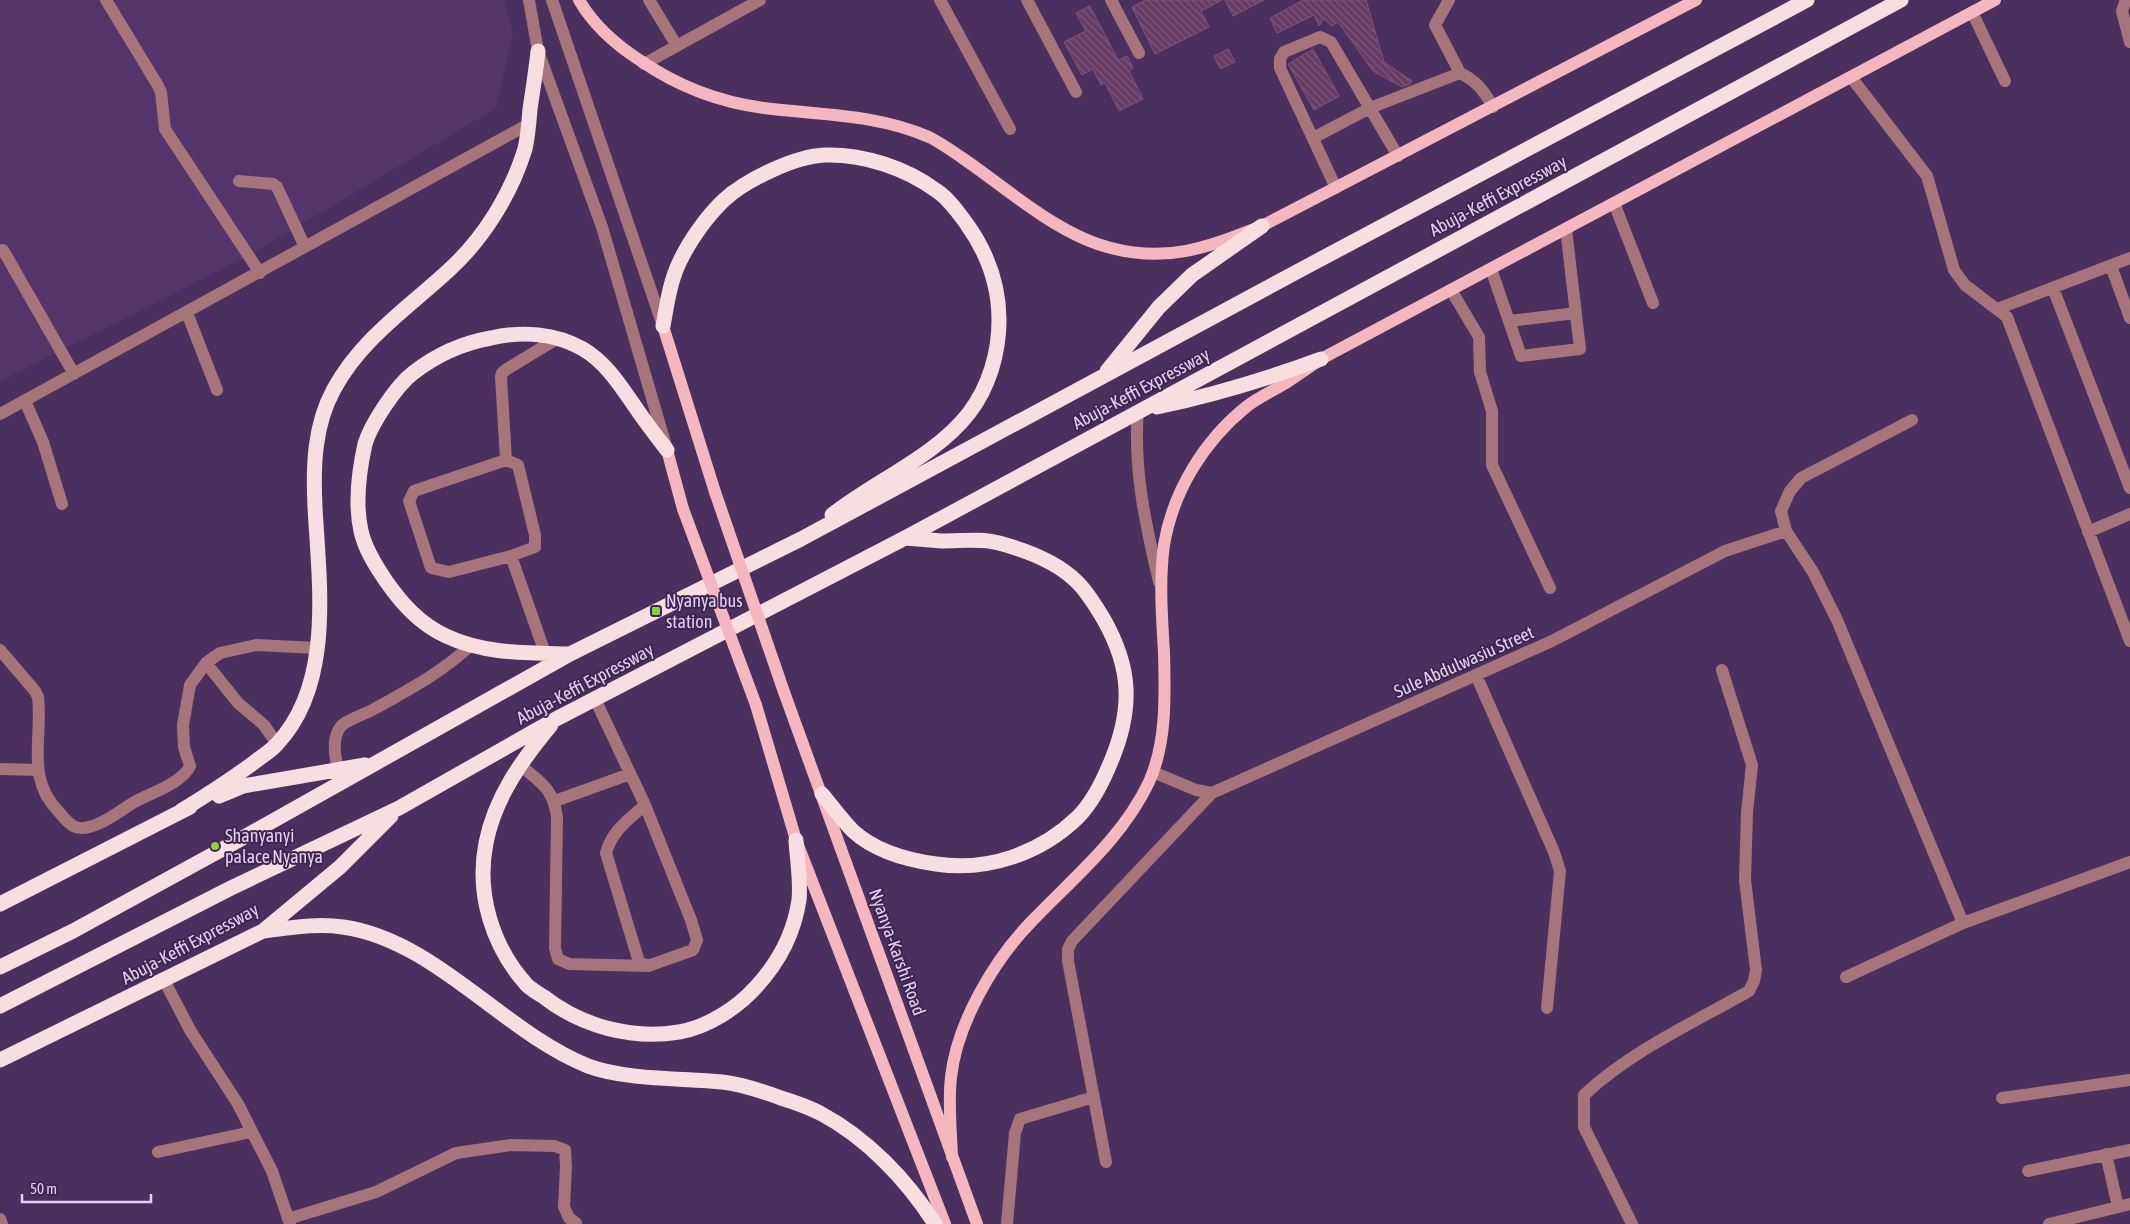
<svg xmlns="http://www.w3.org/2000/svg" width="2130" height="1224" font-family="'Asap Condensed',sans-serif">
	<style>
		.built { fill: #54346a }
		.building { fill: url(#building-back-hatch); stroke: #80527b }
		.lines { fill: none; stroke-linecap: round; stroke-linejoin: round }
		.minor { stroke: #a6747b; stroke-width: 12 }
		.major { stroke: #f5b7bf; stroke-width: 12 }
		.highway { stroke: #f8dee1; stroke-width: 15 }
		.major-bridge { stroke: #f5b7bf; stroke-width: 12 }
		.poi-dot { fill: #8fcd42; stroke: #402452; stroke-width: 2 }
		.labels { text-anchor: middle; stroke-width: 4; stroke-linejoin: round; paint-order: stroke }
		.street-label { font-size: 18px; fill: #e1d1ee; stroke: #402452 }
		.poi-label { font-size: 18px; fill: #e1d1ee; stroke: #402452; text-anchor: start }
	</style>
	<defs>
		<pattern id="building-back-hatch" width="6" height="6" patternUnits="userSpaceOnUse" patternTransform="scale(1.25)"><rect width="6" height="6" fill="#673b63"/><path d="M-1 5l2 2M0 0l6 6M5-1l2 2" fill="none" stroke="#7c567a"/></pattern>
	</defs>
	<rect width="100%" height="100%" fill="#4b2f5e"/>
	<path class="built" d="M0 0H504L513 34 496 108 248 256 0 381Z"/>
	<path class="building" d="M1146 0H1222L1201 11 1209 27 1155 54 1132 7Z
		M1225 0H1264L1233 16Z
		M1303 0H1366L1384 62 1412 81 1410 84 1402 87 1373 71 1338 22 1332 26 1324 19 1319 26 1314 15 1277 33 1270 18Z
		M1090 6 1118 60 1127 56 1133 68 1129 71 1143 99 1119 111 1105 83 1101 85 1093 69 1082 75 1064 42 1086 31 1076 13Z
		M1228 49 1235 62 1220 69 1214 56Z
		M1313 49 1339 96 1314 110 1288 64Z"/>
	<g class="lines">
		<path class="minor" d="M106 0 157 84 161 92 165 129 260 273
			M529 0 538 51 602 227 666 446
			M552 0 663 326
			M649 0 677 46
			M940 0 1010 129
			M1027 0 1076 92
			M1111 0 1139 53
			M1449 0 1435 25 1460 73
			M2126 0 2122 11 2130 42
			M1972 12 2005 81
			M644 64 760 0
			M1851 77 1927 176 1954 270 1965 285 2007 317 2130 641
			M1313 138 1370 108 1460 73C1477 81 1484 91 1493 107
			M239 181 273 184 277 187 305 247
			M1336 188 1280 68V59L1284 52 1320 37 1331 42 1398 156
			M1614 203 1653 303
			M3 250 74 374
			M2111 266 2130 318
			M1491 269 1521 356 1580 349 1566 229
			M2053 288 2130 488
			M1451 290 1479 337 1480 372 1492 411V465L1550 588
			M1997 309 2130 258
			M187 313 217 390
			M1509 321 1576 313
			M25 401 43 442 62 504
			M1138 411C1133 469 1146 526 1159 582
			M0 414 529 124
			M1912 420 1801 478 1790 491 1781 511 1786 531 1813 572 1837 620 1963 923
			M506 460 414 491 409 501 431 568 449 572 511 556 535 547V535L518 465 506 460 501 377 502 373 507 369 558 338
			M2088 532 2130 514
			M511 556 545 653
			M0 650 35 691 38 697C43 739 25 778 59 812 63 817 67 822 73 826 89 835 117 813 131 804 147 794 182 784 190 766L184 747 183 725 190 685 206 663 220 653 256 645 317 648
			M206 663 238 703 264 725 277 744
			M1476 675 1554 852 1560 871 1547 1008
			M520 765C541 783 553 788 557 817L555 948 558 959 569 964 648 966 693 950 697 940 691 920 645 805 595 699
			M0 769 38 770
			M338 769C335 756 331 737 342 725 349 719 368 713 376 708 410 689 444 671 472 644
			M1153 772 1196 790 1212 793 1552 641 1725 551 1786 531
			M555 801 630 774
			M645 805C628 820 612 831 606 853L639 962 648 966
			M1846 977 1963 923 2130 862
			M164 980 190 1030 238 1104 272 1171 290 1224
			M2002 1098 2130 1080
			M158 1152 251 1132
			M2106 1154 2118 1207
			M1106 1162 1068 961V949L1072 941 1212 793
			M2028 1171 2130 1150
			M0 1219 2 1224
			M288 1219 376 1192 456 1153 511 1145 555 1146 565 1150 566 1166 564 1207 569 1218 576 1223
			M1007 1224 1015 1133 1020 1119 1094 1097
			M1632 1224 1584 1127V1095C1631 1051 1693 1023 1749 991L1754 981 1756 970 1745 880 1747 812 1752 765 1722 670
			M2049 1224 2130 1204"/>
		<path class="major" d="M579 0C594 26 616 45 641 61 679 87 718 102 764 108 820 115 877 114 929 137 943 144 958 155 971 164 1012 193 1061 236 1111 248 1169 263 1208 247 1262 226L1696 0
			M663 326 715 492
			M667 450 683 509
			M784 692 977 1224
			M756 705 796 840 945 1224
			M952 1157C951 1130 948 1103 951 1077 957 1023 994 960 1032 921 1074 877 1122 839 1149 782 1167 742 1165 695 1164 653 1162 617 1159 581 1164 545 1173 491 1204 441 1246 407 1258 397 1273 391 1286 383 1298 375 1310 367 1321 359L1995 0"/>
		<path class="highway" d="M663 326C667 304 670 281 680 261 690 240 707 216 724 200 746 180 795 156 825 155 864 154 906 168 937 191 949 199 958 212 966 223 987 252 999 285 999 320 999 353 989 387 969 413 936 456 875 481 832 515
			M1107 371 1159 307 1192 275 1262 226
			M1157 407C1213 395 1267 379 1321 359
			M568 654C527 653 484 654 446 636 420 624 402 604 386 581 375 565 365 549 361 531 355 504 359 471 365 444 371 424 396 386 413 373 436 355 463 343 491 338 522 331 555 333 583 349 607 363 622 388 638 411 647 424 657 437 667 450
			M551 725C522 760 495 797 486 843 476 893 492 946 526 984 530 989 538 993 544 997 581 1026 632 1040 679 1032 708 1027 737 1008 756 987 779 962 794 934 799 900 801 881 797 859 796 840
			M822 794C832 806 842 820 853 831 876 852 907 860 936 864 988 872 1041 853 1078 817 1093 802 1104 779 1112 759 1121 737 1127 712 1126 689 1125 664 1115 639 1103 618 1095 605 1087 591 1076 581 1057 562 1025 550 999 543 981 538 961 541 942 541 930 540 917 539 905 538
			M219 796 243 786 365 765
			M181 811C207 795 232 779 256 761 262 756 271 751 277 744 334 684 319 583 315 507 313 467 314 425 334 389 362 338 408 308 449 270 484 238 511 194 525 149 528 136 529 122 530 109 533 89 536 70 538 51
			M0 904 190 807
			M263 931C289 928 316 923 343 927 435 940 503 1032 588 1066 625 1080 682 1078 722 1082 742 1084 762 1091 781 1098 794 1102 808 1107 820 1113 867 1138 907 1180 935 1224
			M0 967 73 931 230 845 570 654 801 539 1304 268 1807 0
			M0 1006 231 888 399 808 556 719 905 538 1901 0
			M0 1060 263 931 340 867 391 816"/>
		<path class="major-bridge" d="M715 492 784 692
			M683 509 756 705"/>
	</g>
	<g class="poi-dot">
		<rect x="651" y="606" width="10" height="10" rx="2.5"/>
		<circle cx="215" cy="846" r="5"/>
	</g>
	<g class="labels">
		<g class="street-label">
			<text transform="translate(1498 196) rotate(-28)" y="6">Abuja-Keffi Expressway</text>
			<text transform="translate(1141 389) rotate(-28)" y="6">Abuja-Keffi Expressway</text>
			<text transform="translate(1464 662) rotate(-24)" y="6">Sule Abdulwasiu Street</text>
			<text transform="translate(585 684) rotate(-28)" y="6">Abuja-Keffi Expressway</text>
			<text transform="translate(190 944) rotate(-28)" y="6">Abuja-Keffi Expressway</text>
			<text transform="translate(897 952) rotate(70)" y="6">Nyanya-Karshi Road</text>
		</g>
		<g class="poi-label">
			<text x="666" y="607">Nyanya bus<tspan x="666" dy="21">station</tspan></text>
			<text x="225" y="842">Shanyanyi<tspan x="225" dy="21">palace Nyanya</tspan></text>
		</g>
	</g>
	<path d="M22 1194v8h129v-8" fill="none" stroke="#e1d1ee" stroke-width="2.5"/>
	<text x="30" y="1194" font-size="15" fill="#e1d1ee" stroke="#402452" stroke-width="4" paint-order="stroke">50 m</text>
</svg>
